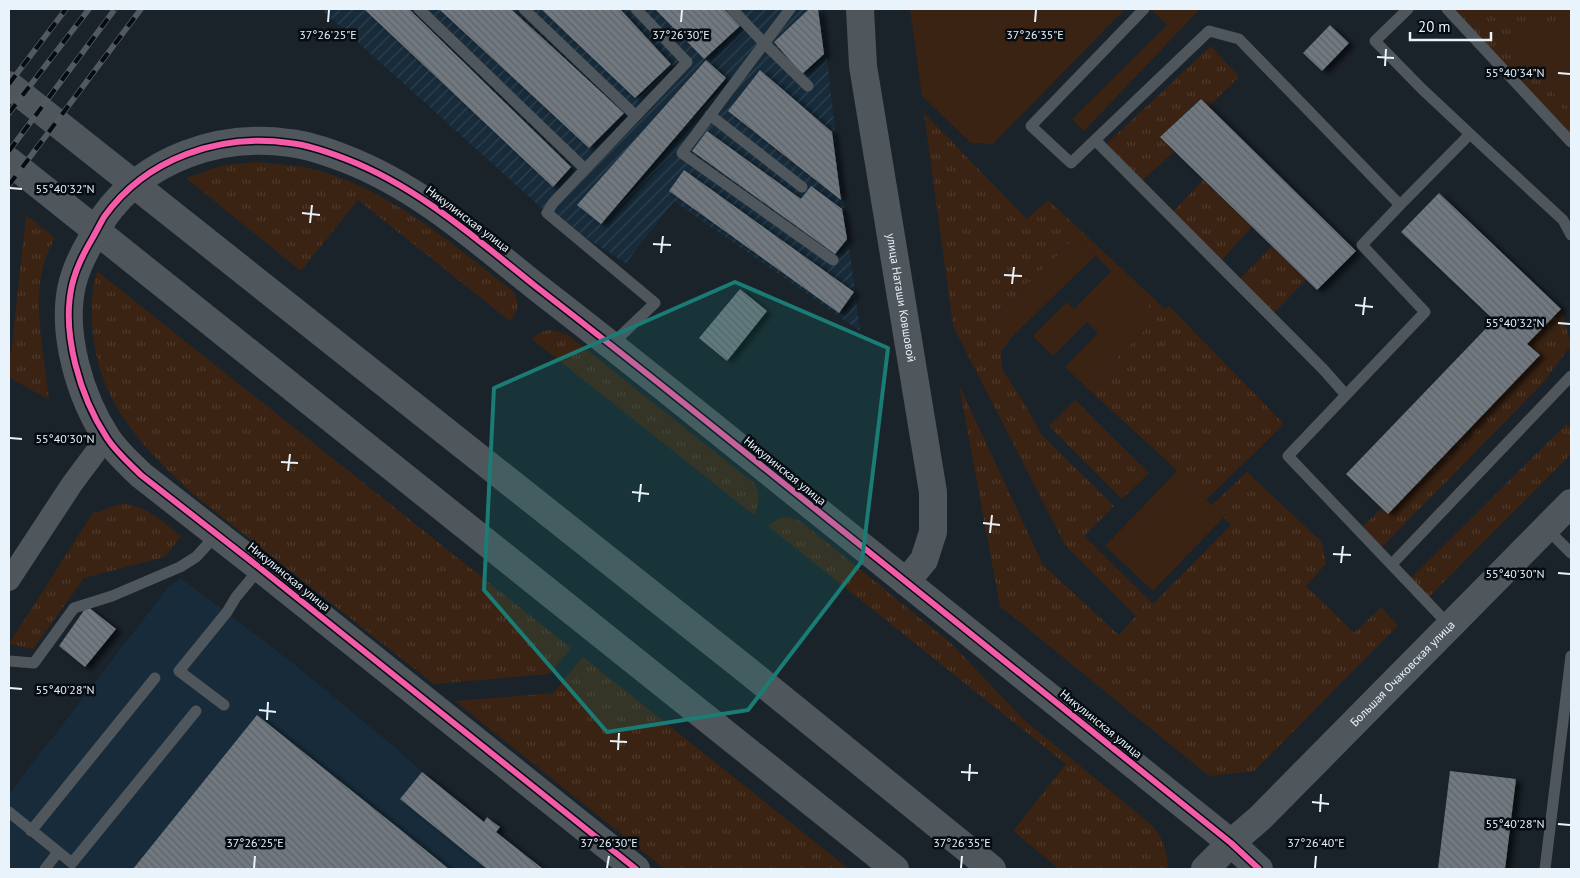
<svg xmlns="http://www.w3.org/2000/svg" width="1580" height="878" font-family="'PT Sans',sans-serif">
	<style>
		.built { fill: #172b3a }
		.industrial { fill: url(#industrial-furrows) }
		.grass { fill: url(#grass-tufts) }
		.park { fill: #3b2313 }
		.building { fill: url(#building-back-hatch); filter: url(#shadow) }
		.lines { fill: none; stroke-linecap: round; stroke-linejoin: round }
		.service { stroke: #4f565c; stroke-width: 11 }
		.minor { stroke: #4f565c; stroke-width: 22 }
		.tertiary { stroke: #4f565c; stroke-width: 28 }
		.secondary { stroke: #4f565c; stroke-width: 28 }
		.rail-casing { stroke: #535960; stroke-width: 5.5 }
		.rail { stroke: #060c11; stroke-width: 4; stroke-dasharray: 11; stroke-linecap: butt }
		.cycleway-casing { stroke: #060c11; stroke-width: 9 }
		.cycleway { stroke: #f35aa7; stroke-width: 6 }
		.marked { fill: #1a7c75; fill-opacity: 0.2; stroke: #1a7c75; stroke-width: 4; stroke-linejoin: round }
		.ticks { fill: none; stroke: #e9f3fc; stroke-width: 2 }
		.labels { text-anchor: middle; stroke-width: 5; stroke-linejoin: round; paint-order: stroke }
		.street-label { font-size: 12px; fill: #e9f3fc; stroke: #060c11 }
		.ticks-label { font-size: 12px; text-anchor: middle; fill: #e9f3fc; stroke: #060c11; stroke-width: 5; stroke-linejoin: round; paint-order: stroke }
	</style>
	<defs>
		<pattern id="industrial-furrows" width="10" height="10" patternUnits="userSpaceOnUse" patternTransform="scale(1.25)"><rect width="10" height="10" fill="#172b3a"/><path d="M-1 1l2-2M0 10L10 0M9 11l2-2" fill="none" stroke="#2e404e"/></pattern>
		<pattern id="grass-tufts" width="24" height="20" patternUnits="userSpaceOnUse" patternTransform="scale(1.25)"><rect width="24" height="20" fill="#3b2313"/><path d="M3 7l-1-3M5 7V3M7 7l1-3M15 17l-1-3M17 17v-4M19 17l1-3" fill="none" stroke="#4e392a"/></pattern>
		<pattern id="building-back-hatch" width="6" height="6" patternUnits="userSpaceOnUse" patternTransform="scale(1.25)"><rect width="6" height="6" fill="#71787f"/><path d="M-1 5l2 2M0 0l6 6M5-1l2 2" fill="none" stroke="#5e6368"/></pattern>
		<filter id="shadow"><feDropShadow dx="5.5" dy="3" stdDeviation="2.5" flood-color="#0009"/></filter>
	</defs>
	<rect width="100%" height="100%" fill="#1a222a"/>
	<path class="built" d="M181 578 294 664 396 748 422 772 483 822 487 817 493 822 500 827 497 832 543 869H9V794L169 586Z"/>
	<path class="industrial" d="M321 9H823L822 15 841 184 860 331 674 201 626 263 547 213Z"/>
	<path class="grass" d="M1447 9H1571V18L1557 33 1505 45 1571 110V142Z
		M1211 46 1239 77 1208 107 1200 99 1160 137 1174 152 1138 184 1103 147Z
		M924 113 1027 219 1048 200 1165 309 1169 306 1284 424 1206 500 1164 458 1087 388 1158 316 1076 237 992 319 1011 338 1001 352 1002 369 1027 408 1041 434 1114 506 1084 536 1153 604 1231 525 1212 505 1247 472 1322 542 1326 564 1306 586 1354 633 1381 607 1398 626 1254 771 1209 776 1000 606 959 385 1043 565 1119 635 1136 616 1065 545 953 326Z
		M256 162C278 164 299 165 320 171 395 193 455 246 515 293 519 305 518 312 510 321L358 200 301 271 186 178 224 165Z
		M1203 180 1252 227 1218 264 1170 215Z
		M26 215 55 238C26 285 44 348 49 400L9 377V357L11 354Z
		M1272 246 1306 280 1270 317 1237 282Z
		M97 271 571 648 549 674 434 684 194 495C145 449 101 406 93 335 91 314 91 292 97 271Z
		M1561 309 1571 345 1543 383 1379 550 1359 530 1382 508 1388 514 1539 356 1527 344Z
		M548 330 556 331 568 335 754 483C761 493 759 504 754 515L532 339 539 333Z
		M1075 400 1149 473 1122 499 1049 426Z
		M1566 424 1571 428V454L1426 600 1408 581Z
		M126 504C148 507 164 523 181 536L165 557 84 578 33 649 9 644 94 511 97 513 115 505Z
		M785 517 799 520 952 644 1023 719 1153 826C1164 840 1167 852 1168 869H1059L1013 831 1066 764 768 526 778 519Z
		M583 657 849 869H665L455 701 553 693Z"/>
	<path class="park" d="M910 9H1125L993 144 971 143 922 96Z
		M1151 9H1200L1084 131 1072 119 1167 25Z
		M1537 13 1557 32 1571 18V110L1505 45Z
		M1076 237 1095 256 1011 338 992 319Z
		M1112 270 1158 316 1087 388 1065 367 1098 333 1087 322 1053 356 1033 336 1067 302 1074 309Z
		M1177 471 1224 517 1153 591 1105 546Z"/>
	<path class="building" d="M364 9H409L571 167 553 187Z
		M439 9H511L624 113 589 148Z
		M541 9H620L671 64 635 98Z
		M655 9H724L740 26 704 59Z
		M809 9H818L824 54 802 74 774 42Z
		M1330 25 1349 43 1322 71 1303 53Z
		M706 60 726 78 601 224 577 205Z
		M760 70 832 132 841 200 728 111Z
		M1201 99 1356 251 1317 290 1160 137Z
		M707 131 801 199 811 186 842 209 847 239 835 254 692 151Z
		M684 170 854 292 839 313 669 191Z
		M1439 193 1561 309 1527 344 1540 355 1388 514 1346 474 1494 320 1401 232Z
		M740 289 767 311 727 361 699 338Z
		M87 606 116 629 85 667 59 646Z
		M257 715 407 835 449 869H133Z
		M1450 771 1516 779 1505 869H1438Z
		M422 772 484 822 487 817 493 822 500 827 496 832 543 869H487L400 799Z"/>
	<g class="lines">
		<path class="service" d="M419 9 585 169
			M524 9 636 116
			M732 9 764 43 808 86
			M790 9 682 153 833 260
			M1447 9 1571 142
			M710 115 802 187
			M1470 134 1563 220 1571 235
			M1095 140 1071 163 1031 126 1144 9
			M1400 205 1470 134 1422 89 1375 41 1408 9
			M611 345 655 303 547 213 553 203 687 62 636 9
			M1346 395 1323 369 1095 140 1209 31 1239 39 1400 205 1362 245 1425 312 1288 456 1449 625
			M1546 528 1571 553
			M1392 564 1571 376
			M9 661 34 663 74 608 112 596 180 567 196 557 217 534
			M224 705 179 671 227 612 236 597 260 568
			M9 812 72 863 196 711
			M31 831 155 678
			M45 869 58 852
			M1545 869 1571 656"/>
		<path class="minor" d="M9 580 72 484 107 437"/>
		<g class="tertiary">
			<path id="s1" d="M860 9 863 66 933 492V532L924 560 906 582"/>
			<path d="M636 869 260 568 141 475C129 463 116 452 107 438 80 397 61 333 72 285 76 268 83 254 92 239 96 232 100 224 104 217 146 158 220 133 290 143 309 145 328 152 346 159 418 187 474 237 534 285 592 330 649 375 706 421 881 561 1056 702 1231 843L1259 869"/>
			<path id="s2" d="M1205 869 1231 843 1260 818 1571 503"/>
		</g>
		<path class="secondary" d="M9 85 748 671 992 869
			M9 161 895 869"/>
		<g class="rail-casing">
			<path id="rail" d="M9 84 66 9
				M9 113 89 9
				M9 151 115 9
				M9 185 141 9"/>
		</g>
		<use href="#rail" class="rail"/>
		<g class="cycleway-casing">
			<path id="cycleway" d="M636 869 260 568 141 475C129 463 116 452 107 438 80 397 61 333 72 285 76 268 83 254 92 239 96 232 100 224 104 217 146 158 220 133 290 143 309 145 328 152 346 159 418 187 474 237 534 285 592 330 649 375 706 421 881 561 1056 702 1231 843L1259 869"/>
		</g>
		<use href="#cycleway" class="cycleway"/>
	</g>
	<path class="marked" d="M735 282 888 348 862 561 748 710 607 732 484 590 494 388Z"/>
	<path class="ticks" d="M328 22 329 10M681 22 682 10M1035 22 1036 10M1377 57 1394 58M1385 66 1386 49M1558 73 1570 74M10 188 22 189M302 213 320 215M310 223 312 205M653 244 671 245M661 253 663 236M1004 275 1022 276M1012 284 1014 267M1355 305 1373 307M1363 315 1365 297M1558 323 1570 324M10 438 22 439M281 462 298 463M288 471 290 454M632 492 649 494M639 502 641 484M983 523 1000 525M990 533 992 515M1333 554 1351 555M1341 563 1343 546M1558 573 1570 574M10 688 22 689M259 710 276 712M267 720 268 702M610 741 627 742M618 750 619 733M961 772 978 773M969 781 970 764M1312 802 1329 804M1320 812 1321 794M1558 824 1570 825M254 868 255 856M607 868 609 856M961 868 962 856M1315 868 1316 856"/>
	<g class="labels">
		<g class="street-label">
			<text transform="translate(468 219) rotate(37)" y="4">Никулинская улица</text>
			<text dy="4" stroke="none"><textPath href="#s1" startOffset="292">улица Наташи Ковшовой</textPath></text>
			<text transform="translate(785 471) rotate(39)" y="4">Никулинская улица</text>
			<text transform="translate(289 577) rotate(39)" y="4">Никулинская улица</text>
			<text dy="4" stroke="none"><textPath href="#s2" startOffset="278">Большая Очаковская улица</textPath></text>
			<text transform="translate(1101 724) rotate(39)" y="4">Никулинская улица</text>
		</g>
	</g>
	<g class="ticks-label">
		<text x="328" y="39">37°26'25"E</text>
		<text x="681" y="39">37°26'30"E</text>
		<text x="1035" y="39">37°26'35"E</text>
		<text x="1515" y="77">55°40'34"N</text>
		<text x="65" y="193">55°40'32"N</text>
		<text x="1515" y="327">55°40'32"N</text>
		<text x="65" y="443">55°40'30"N</text>
		<text x="1515" y="578">55°40'30"N</text>
		<text x="65" y="694">55°40'28"N</text>
		<text x="1515" y="828">55°40'28"N</text>
		<text x="255" y="847">37°26'25"E</text>
		<text x="609" y="847">37°26'30"E</text>
		<text x="962" y="847">37°26'35"E</text>
		<text x="1316" y="847">37°26'40"E</text>
	</g>
	<rect width="1580" height="878" fill="none" stroke="#e9f3fc" stroke-width="20"/>
	<path d="M1410 32v8h81v-8" fill="none" stroke="#e9f3fc" stroke-width="2.5"/>
	<text x="1418" y="32" font-size="15" fill="#e9f3fc" stroke="#060c11" stroke-width="4" paint-order="stroke">20 m</text>
</svg>
